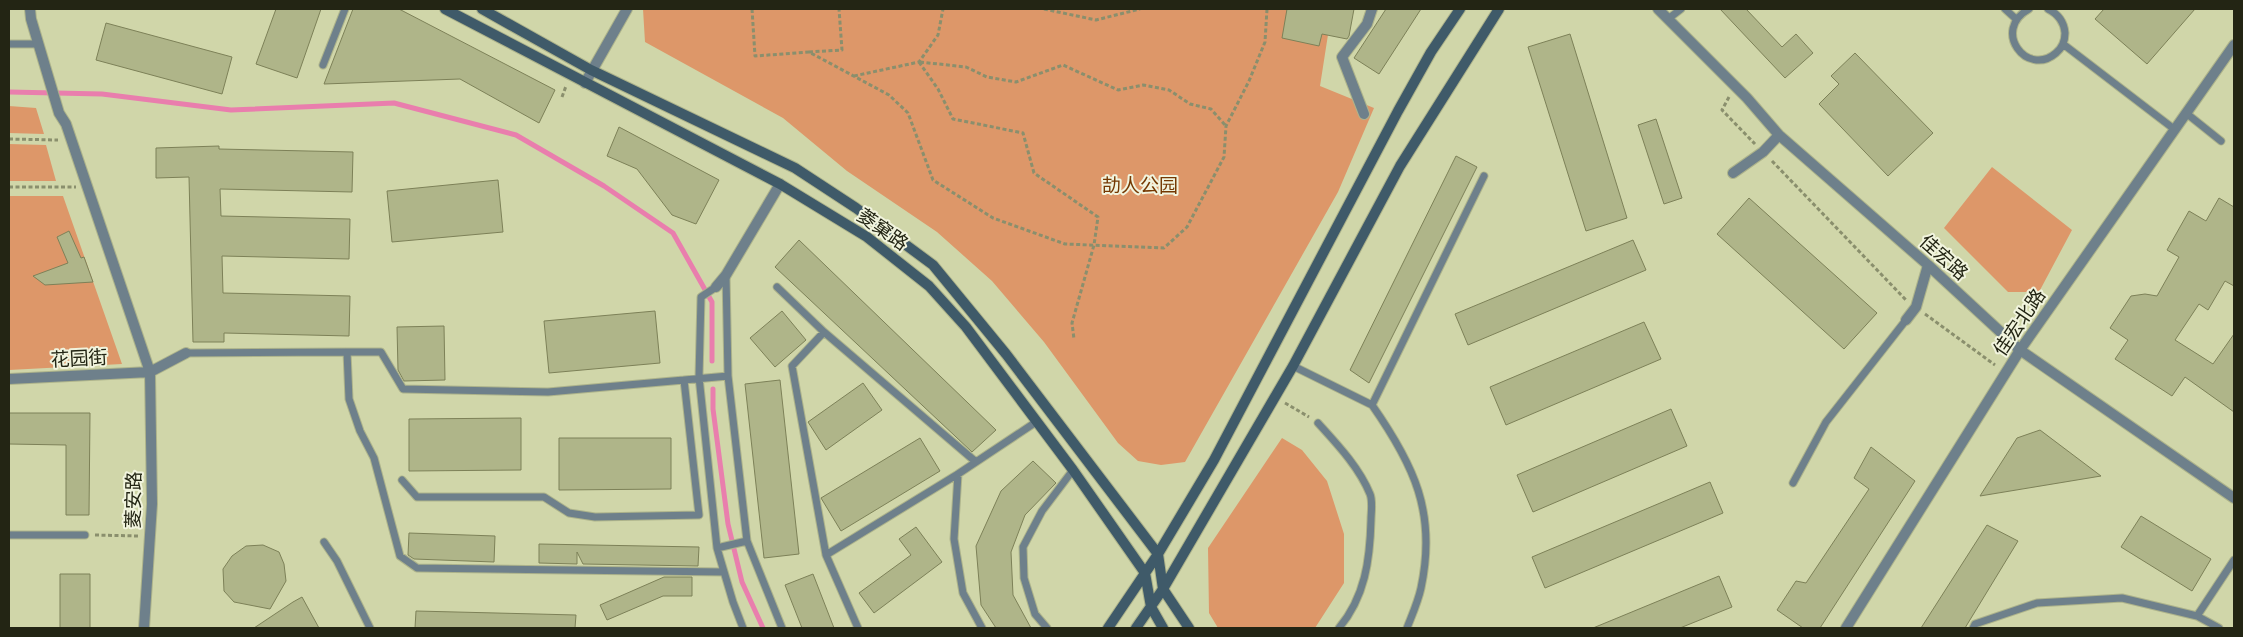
<svg xmlns="http://www.w3.org/2000/svg" width="2243" height="637" font-family="'Sofia Sans Condensed','Noto Sans SC',sans-serif">
	<style>
		.green { fill: #dd9769 }
		.lines { fill: none; stroke-linecap: round; stroke-linejoin: round }
		.stream { stroke: #e97ead; stroke-width: 5 }
		.building { fill: #afb589; stroke: #7d8158 }
		.lane-casing { stroke: #adb38b; stroke-width: 9 }
		.street-casing { stroke: #adb38b; stroke-width: 12 }
		.secondary-casing { stroke: #adb38b; stroke-width: 12 }
		.path { stroke: #8a8f6d; stroke-width: 3; stroke-dasharray: 4 2.5; stroke-linecap: butt }
		.lane { stroke: #6e808b; stroke-width: 7 }
		.street { stroke: #6e808b; stroke-width: 10 }
		.secondary { stroke: #3f5a69; stroke-width: 10 }
		.labels { text-anchor: middle; stroke-width: 4; stroke-linejoin: round; paint-order: stroke }
		.park-label { font-size: 19px; fill: #743802; stroke: #f1f4de }
		.street-label { font-size: 19px; fill: #232514; stroke: #f1f4de }
	</style>
	<rect width="100%" height="100%" fill="#d0d6a9"/>
	<path class="green" d="M643 9H1332L1320 86 1374 108 1338 192 1185 462 1161 465 1138 461 1118 443 1044 342 992 281 937 232 847 171 783 118 645 42Z
		M9 106 36 108 44 134 9 133Z
		M9 144 46 145 56 181H9Z
		M1992 167 2072 230 2039 292H2008L1944 228Z
		M9 196H63L122 364 9 370Z
		M1282 438 1302 450 1327 481 1344 534V583L1315 628H1218L1209 613 1208 548Z"/>
	<g class="lines">
		<path class="stream" d="M9 92 102 94 231 110 394 103 516 135 604 186 673 233 712 302V361
			M713 389V409L728 524 742 582 763 628"/>
	</g>
	<path class="building" d="M276 9H321L297 78 256 64Z
		M353 9H399L555 90 539 123 460 79 324 84Z
		M1287 9H1354L1349 36 1347 39 1322 34 1319 46 1282 38Z
		M1386 9H1421L1379 74 1354 58Z
		M1720 9H1746L1782 47 1796 34 1813 53 1785 78Z
		M2104 9H2195L2147 64 2095 19Z
		M106 23 232 57 222 94 96 60Z
		M1570 34 1627 218 1586 231 1528 47Z
		M1855 53 1933 133 1888 176 1819 104 1839 84 1831 76Z
		M1656 119 1682 198 1664 204 1638 125Z
		M619 127 719 180 696 224 672 215 637 169 607 156Z
		M219 146V149L353 152 352 192 220 189 221 216 350 219 349 259 222 256 223 293 350 296 349 336 224 333V342H193L189 177 156 178V148Z
		M1456 156 1477 167 1369 383 1350 370Z
		M498 180 503 232 392 242 387 191Z
		M1749 198 1877 313 1844 349 1717 234Z
		M2219 198 2234 207V286L2225 281 2208 310 2199 304 2175 340 2213 364 2234 334V412L2185 377 2172 396 2115 359 2128 340 2110 328 2131 296 2145 294 2157 296 2179 257 2167 250 2189 211 2206 221Z
		M69 231 81 258 84 257 93 282 45 285 33 276 68 263 57 237Z
		M799 240 996 430 972 452 775 267Z
		M1633 240 1646 270 1468 345 1455 314Z
		M655 311 660 363 549 373 544 321Z
		M782 311 806 340 775 367 750 338Z
		M1644 322 1661 359 1506 425 1490 387Z
		M444 326 445 380 404 381 398 370 397 327Z
		M780 380 799 554 764 558 745 384Z
		M863 383 882 410 826 450 808 422Z
		M1671 409 1687 446 1533 512 1517 475Z
		M9 413H90L89 515H66V445L9 444Z
		M521 418V470L409 471V419Z
		M2040 430 2101 476 1980 496 2017 438Z
		M559 438H671V489L559 490Z
		M920 438 940 471 841 531 821 498Z
		M1871 447 1915 481 1820 628H1803L1777 610 1796 581 1806 583 1869 489 1854 478Z
		M1033 461 1056 483 1025 515 1011 552 1013 595 1031 628H996L981 605 976 546 1001 491Z
		M1710 482 1723 513 1545 588 1532 557Z
		M2141 516 2211 559 2192 591 2121 547Z
		M1987 525 2018 541 1965 628H1921Z
		M916 527 942 562 874 613 859 593 911 555 899 539Z
		M409 533 495 536 494 562 414 559 408 555Z
		M539 544 699 547 698 566 583 564 577 552V564L539 563Z
		M263 545 279 552 284 564 286 581 270 609 234 602 224 591 223 569 232 556 246 546Z
		M60 574H90V628H60Z
		M813 574 834 628H802L785 585Z
		M1719 576 1732 607 1680 628H1593Z
		M664 577H692V596H663L607 620 600 605Z
		M302 597 319 628H254L293 602Z
		M416 611 576 615 575 628H415Z"/>
	<g class="lines">
		<g class="lane-casing">
			<path id="lane" d="M2005 9 2016 19
				M2029 9C1991 30 2027 78 2056 53 2062 48 2065 40 2065 33 2064 21 2058 14 2048 9
				M1668 19 1681 9
				M9 44H39
				M2063 44 2174 129
				M323 65 345 9
				M2186 113 2221 141
				M716 287 701 297 699 377 717 548 733 602 743 628
				M777 287 824 332 976 462
				M824 332 792 366 826 555 858 628
				M347 352H381L403 389 548 392 684 380 699 515 595 517 569 513 544 497H417L402 480
				M186 353 347 352 349 399 360 431 374 458 400 556 417 568 724 572
				M1293 366 1372 405 1484 176
				M728 376 747 541 782 628
				M684 380 728 376 726 275
				M1372 405C1414 465 1437 513 1421 588 1418 602 1412 615 1407 628
				M1318 423C1337 444 1359 467 1370 494 1373 501 1371 513 1371 520 1370 560 1365 597 1339 628
				M958 474 954 539 963 593 982 628
				M1793 483 1826 422 1906 320
				M9 535H85
				M324 542 337 561 370 628
				M717 548 747 541
				M826 555 958 474 1036 422
				M2197 616 2234 560
				M1047 628 1035 614 1024 578 1023 547 1042 511 1073 470
				M1973 628 1975 624 2037 603 2122 598 2197 616 2219 628"/>
		</g>
		<g class="street-casing">
			<path id="street" d="M30 9 31 19 59 113 66 124 150 372 152 504 144 628
				M1658 9 1747 98 1779 135 1928 265 2020 350 2234 498
				M585 83 627 9
				M1364 114 1342 57 1367 24 1372 9
				M1733 173 1763 152 1779 135
				M716 287 726 275 780 184
				M1906 320 1916 307 1928 265
				M9 379 150 372 186 353
				M1846 628 2020 350 2234 45"/>
		</g>
		<g class="secondary-casing">
			<path id="secondary" d="M445 9 780 184 867 237 929 286 966 327 1073 470 1145 573 1151 607 1163 628
				M482 9 591 70 795 168 856 208 933 265 1006 354 1158 554 1163 589 1189 628
				M1108 628 1158 554 1214 460 1398 111 1431 52 1460 9
				M1136 628 1163 589 1293 366 1400 166 1499 9"/>
		</g>
		<path class="path" d="M752 9 755 56 809 52 889 95 908 113 933 180 993 218 1065 244 1164 248 1187 227 1224 157 1226 126 1249 81 1265 42 1267 9
			M1044 9 1096 20 1140 9
			M809 52 842 50 839 9
			M919 62 938 89 953 119 1023 133 1034 173 1098 217 1094 245 1072 323 1074 339
			M920 62 966 67 987 77 1016 82 1063 65 1118 90 1143 85 1169 90 1190 104 1211 109 1226 126
			M854 76 919 62 938 35 943 9
			M562 97 566 86
			M1729 97 1722 110 1755 144
			M9 139 58 140
			M1772 161 1906 300
			M9 187H76
			M1925 314 1995 365
			M1285 403 1309 417
			M95 535 139 536"/>
		<use href="#lane" class="lane"/>
		<use href="#street" class="street"/>
		<use href="#secondary" class="secondary"/>
	</g>
	<g class="labels">
		<g class="park-label">
			<text x="1140" y="192">劼人公园</text>
		</g>
		<g class="street-label">
			<text transform="translate(883 229) rotate(35)" y="7">菱窠路</text>
			<text transform="translate(1944 257) rotate(42)" y="7">佳宏路</text>
			<text transform="translate(2019 322) rotate(-56)" y="7">佳宏北路</text>
			<text transform="translate(79 358) rotate(-3)" y="7">花园街</text>
			<text transform="translate(133 500) rotate(-89)" y="7">菱安路</text>
		</g>
	</g>
	<rect width="2243" height="637" fill="none" stroke="#232514" stroke-width="20"/>
</svg>
